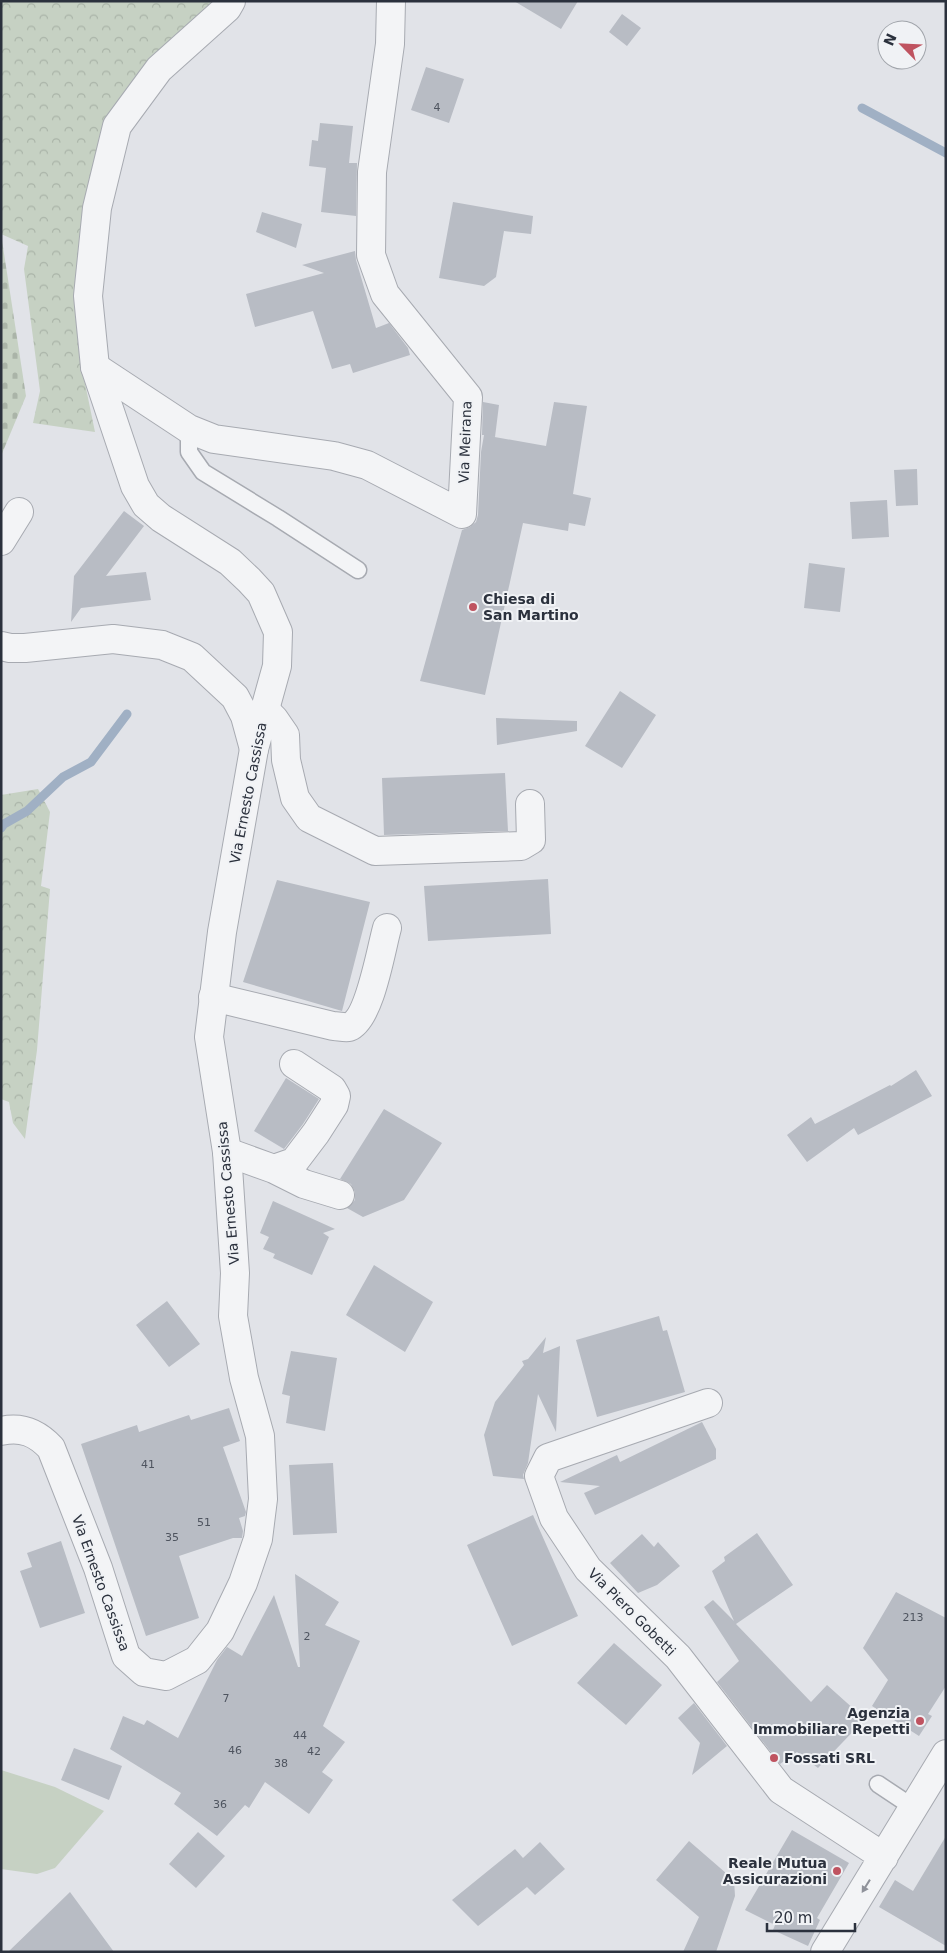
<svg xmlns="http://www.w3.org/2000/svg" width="947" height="1953" font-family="'DejaVu Sans',sans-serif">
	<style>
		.green { fill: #c6d1c3 }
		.forest { fill: url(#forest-crowns) }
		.cemetery { fill: url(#cemetery-stones) }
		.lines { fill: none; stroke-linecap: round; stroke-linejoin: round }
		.stream { stroke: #a0b0c4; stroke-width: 9 }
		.building { fill: #b8bcc4 }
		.service-casing { stroke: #a7aab1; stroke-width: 19 }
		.minor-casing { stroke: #a7aab1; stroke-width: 30 }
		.tertiary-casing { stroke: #a7aab1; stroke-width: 30 }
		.service { stroke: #f3f4f6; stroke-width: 16 }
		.minor { stroke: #f3f4f6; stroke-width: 28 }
		.tertiary { stroke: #f3f4f6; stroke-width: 28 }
		.oneway { fill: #8f929a }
		.poi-dot { fill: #bf5360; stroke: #f0f2f5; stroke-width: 2 }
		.labels { text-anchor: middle; stroke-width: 4; stroke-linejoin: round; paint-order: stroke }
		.number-label { font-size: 11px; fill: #4e545f }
		.street-label { font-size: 14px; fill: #2b313d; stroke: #f0f2f5 }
		.poi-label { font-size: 14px; font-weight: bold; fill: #2b313d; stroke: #f0f2f5; text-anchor: start }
	</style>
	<defs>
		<pattern id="forest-crowns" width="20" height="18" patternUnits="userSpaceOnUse" patternTransform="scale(1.25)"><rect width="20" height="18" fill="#c6d1c3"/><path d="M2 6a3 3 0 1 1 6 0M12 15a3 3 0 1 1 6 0" fill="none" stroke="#aab4a8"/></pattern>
		<pattern id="cemetery-stones" width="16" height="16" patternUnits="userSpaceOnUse" patternTransform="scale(1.25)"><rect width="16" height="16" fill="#c6d1c3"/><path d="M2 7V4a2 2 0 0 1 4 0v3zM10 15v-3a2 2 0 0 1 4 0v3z" fill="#aab4a8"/></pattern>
	</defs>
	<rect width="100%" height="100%" fill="#e1e3e8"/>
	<path class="green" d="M1 1770 55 1787 104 1811 55 1868 37 1874 1 1869Z"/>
	<path class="forest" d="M1 1H218L162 47 122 95 97 170 83 246 79 354 95 432 33 423 40 391 24 269 28 246 1 234Z
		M38 789 50 812 41 886 50 889 37 1050 25 1139 13 1123 9 1102 1 1099V795Z"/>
	<path class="cemetery" d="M1 234 26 396 1 456Z"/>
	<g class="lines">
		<path class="stream" d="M862 108 946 153
			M1 828 4 824 27 811 63 777 91 762 127 714"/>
	</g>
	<path class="building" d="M514 1H578L561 29Z
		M622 14 641 28 627 46 609 32Z
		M426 67 464 79 449 123 411 110Z
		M320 123 353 126 349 163H357L356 216 321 212 326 168 309 166 312 140 318 141Z
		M453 202 533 216 531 234 504 231 496 277 484 286 439 278Z
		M262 212 302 224 296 248 256 232Z
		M355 251 356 260 376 328 389 323 408 348 410 355 353 373 350 364 332 369 313 311 255 327 246 294 324 273 302 265Z
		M483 402 499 405 495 437 489 436 546 446 554 402 587 406 573 494 591 498 585 526 569 523 568 531 523 523 485 695 420 681 462 530 470 527 476 522 478 515 481 452 484 435H482Z
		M917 469 918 505 896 506 894 470Z
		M887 500 889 537 852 539 850 502Z
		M124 511 144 526 106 576 146 572 151 600 81 608 71 622 74 576Z
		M809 563 845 568 840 612 804 608Z
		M620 691 656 715 622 768 585 746Z
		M496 718 577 721V731L497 745Z
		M505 773 508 831 384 835 382 778Z
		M548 879 551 934 428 941 424 886Z
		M277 880 370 902 342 1011 243 982Z
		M916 1070 932 1096 858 1135 854 1128 807 1162 787 1135 811 1117 815 1124 890 1085 891 1086Z
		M286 1078 319 1099 303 1124 284 1149 254 1131Z
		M384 1109 442 1143 404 1200 363 1217 347 1208 355 1200V1192L351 1184 340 1179Z
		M273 1201 335 1229 323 1233 329 1237 312 1275 273 1258 275 1254 263 1249 269 1237 260 1233Z
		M374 1265 433 1302 405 1352 346 1315Z
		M167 1301 200 1344 169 1367 136 1325Z
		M659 1316 663 1331 667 1330 685 1392 597 1417 576 1340Z
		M546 1337 543 1353 560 1346 556 1432 538 1394 528 1463 523 1475 524 1479 493 1476 484 1435 495 1402 524 1365 522 1361 528 1359Z
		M291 1351 337 1358 325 1431 286 1423 290 1396 282 1394Z
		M229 1408 240 1441 223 1447 246 1512 245 1516 239 1518 243 1531 242 1538H233L179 1556 199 1618 146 1636 81 1444 137 1425 139 1432 189 1415 191 1420Z
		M702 1422 716 1449V1459L595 1515 584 1493 600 1486 560 1482 617 1455 620 1462Z
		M333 1463 337 1533 293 1535 289 1465Z
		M533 1515 578 1616 512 1646 467 1545Z
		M757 1533 793 1585 736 1624 811 1702 827 1685 865 1719 818 1768 797 1752 780 1764 717 1682 739 1661 704 1607 713 1600 734 1621 712 1571 725 1561 724 1557Z
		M642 1534 654 1547 658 1542 680 1566 657 1585 638 1593 610 1563Z
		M61 1541 85 1613 40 1628 20 1571 32 1567 27 1553Z
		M295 1574 339 1602 325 1625 360 1641 323 1726 345 1742 322 1772 333 1780 309 1814 265 1782 249 1808 245 1805 217 1836 174 1804 181 1793 110 1749 123 1716 144 1725 147 1720 178 1738 217 1660 227 1647 242 1656 274 1595 298 1667H300Z
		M896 1592 946 1618V1686L928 1714 932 1716 919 1736 872 1706 888 1680 863 1648Z
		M614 1643 662 1685 626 1725 577 1683Z
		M694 1703 727 1746 692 1775 700 1743 678 1718Z
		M74 1748 122 1766 109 1800 61 1780Z
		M792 1830 849 1863 817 1918 820 1920 808 1946 773 1930 775 1925 745 1910Z
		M198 1832 225 1856 196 1888 169 1864Z
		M946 1836V1946L879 1907 895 1880 913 1891Z
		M689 1841 734 1880 735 1896 716 1952H683L699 1917 656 1880Z
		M540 1842 565 1869 535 1895 527 1887 478 1926 452 1900 515 1849 523 1858Z
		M70 1892 114 1952H8L37 1924Z"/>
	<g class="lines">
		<g class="service-casing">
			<path id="service" d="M189 429V452L203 472 278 518 358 570
				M878 1784 914 1808"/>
		</g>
		<g class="minor-casing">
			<path id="minor" d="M95 367 189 429 214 439 334 456 367 465 462 514 468 397 385 294 371 255 372 172 390 44 391 1
				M1 541 19 512
				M1 646 10 648H25L113 639 162 645 192 657 235 697 245 716 254 749
				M265 710 274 719 285 735 286 760 295 798 309 818 375 851 521 846 531 840 530 804
				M213 997 333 1026C338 1026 345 1028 349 1027 370 1019 381 949 387 928
				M227 1152 274 1169 294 1162 316 1133 334 1105 336 1096 332 1089 294 1064
				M274 1169 304 1184 340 1195
				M708 1403 548 1458 539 1476 554 1518 588 1569 678 1657 781 1790 884 1857
				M825 1952 946 1754"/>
		</g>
		<g class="tertiary-casing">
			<path id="tertiary" d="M1 1431C22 1426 37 1433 51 1448L98 1568 126 1656 144 1672 166 1676 197 1660 220 1631 243 1583 258 1539 263 1499 260 1436 244 1378 233 1316 235 1273 227 1152 209 1037 222 932 254 749 277 666 278 632 261 593 249 580 230 562 161 518 146 505 135 486 95 367 88 296 97 208 117 126 159 69 227 8 231 1"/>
		</g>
		<use href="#service" class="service"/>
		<use href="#minor" class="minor"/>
		<use href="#tertiary" class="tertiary"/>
	</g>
	<defs><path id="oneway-solid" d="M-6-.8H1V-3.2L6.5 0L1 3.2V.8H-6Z" transform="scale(1.25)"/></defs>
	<use class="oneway" href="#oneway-solid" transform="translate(866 1886) rotate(122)"/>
	<g class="poi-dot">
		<circle cx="473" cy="607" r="5"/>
		<circle cx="920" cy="1721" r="5"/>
		<circle cx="774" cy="1758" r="5"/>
		<circle cx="837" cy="1871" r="5"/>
	</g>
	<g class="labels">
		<g class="number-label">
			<text x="437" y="111">4</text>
			<text x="148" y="1468">41</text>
			<text x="204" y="1526">51</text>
			<text x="172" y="1541">35</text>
			<text x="913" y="1621">213</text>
			<text x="307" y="1640">2</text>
			<text x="226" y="1702">7</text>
			<text x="300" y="1739">44</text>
			<text x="235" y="1754">46</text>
			<text x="314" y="1755">42</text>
			<text x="281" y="1767">38</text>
			<text x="220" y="1808">36</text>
		</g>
		<g class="street-label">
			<text transform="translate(465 442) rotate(-88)" y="5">Via Meirana</text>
			<text transform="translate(248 793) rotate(-79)" y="5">Via Ernesto Cassissa</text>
			<text transform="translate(228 1193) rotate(-95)" y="5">Via Ernesto Cassissa</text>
			<text transform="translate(101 1583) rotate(70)" y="5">Via Ernesto Cassissa</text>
			<text transform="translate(632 1612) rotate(45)" y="5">Via Piero Gobetti</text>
		</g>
		<g class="poi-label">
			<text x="483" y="604">Chiesa di<tspan x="483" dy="16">San Martino</tspan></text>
			<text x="910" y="1718" text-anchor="end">Agenzia<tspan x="910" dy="16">Immobiliare Repetti</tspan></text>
			<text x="784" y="1763">Fossati SRL</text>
			<text x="827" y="1868" text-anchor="end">Reale Mutua<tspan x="827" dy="16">Assicurazioni</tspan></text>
		</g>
	</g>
	<rect width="947" height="1953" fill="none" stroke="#2b313d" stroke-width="5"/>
	<g transform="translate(902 45) rotate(294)"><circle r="24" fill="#f0f2f5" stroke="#a1a5ab"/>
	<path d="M0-4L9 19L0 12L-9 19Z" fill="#bf5360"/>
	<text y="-8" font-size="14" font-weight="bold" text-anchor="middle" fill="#2b313d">N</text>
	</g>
	<path d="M767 1923v8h88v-8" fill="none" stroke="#2b313d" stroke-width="2.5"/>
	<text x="774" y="1923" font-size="15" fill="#2b313d" stroke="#f0f2f5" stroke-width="4" paint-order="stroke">20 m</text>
</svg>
